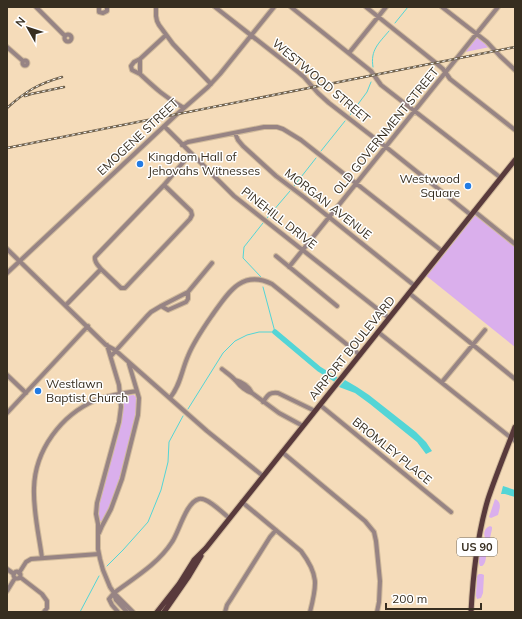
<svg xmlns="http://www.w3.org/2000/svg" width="522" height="619" font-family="Mulish,sans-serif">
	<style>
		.green { fill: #daafec }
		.water { fill: #53d5d6 }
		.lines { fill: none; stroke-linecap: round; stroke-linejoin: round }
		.stream { stroke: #53d5d6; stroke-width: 1 }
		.river { stroke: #53d5d6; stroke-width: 5.5 }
		.minor-casing { stroke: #cfb99b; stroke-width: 6 }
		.major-casing { stroke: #cfb99b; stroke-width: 7 }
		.minor { stroke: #978484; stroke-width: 4 }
		.major { stroke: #593a3c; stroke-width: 5 }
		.rail-casing { stroke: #70624e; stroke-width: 2.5 }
		.rail { stroke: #fff; stroke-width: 1; stroke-dasharray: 3; stroke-linecap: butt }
		.poi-dot { fill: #217be4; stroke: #fff; stroke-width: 1.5 }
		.labels { text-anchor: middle; stroke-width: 3; stroke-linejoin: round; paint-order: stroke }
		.shield { fill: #fff; stroke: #736d63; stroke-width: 1 }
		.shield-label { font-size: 11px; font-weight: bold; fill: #372e20 }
		.street-label { font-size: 12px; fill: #372e20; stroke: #fff }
		.poi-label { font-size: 12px; fill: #372e20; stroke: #fff; text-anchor: start }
	</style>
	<rect width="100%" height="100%" fill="#f5dcba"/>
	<path class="green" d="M478 37 490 47 465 52 475 39Z
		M474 211 515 244V347L424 274Z
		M134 395 136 397V416L130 440 113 502 110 509 102 521H100L98 520V501L121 421 123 409 122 398 124 396Z
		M495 499C502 502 500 508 498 515L491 518 489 517Z
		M490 526 492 527V529L490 538 488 539 485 538C483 532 485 528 490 526Z
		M482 551H485C487 555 486 564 482 566H480C478 561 478 555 482 551Z
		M479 574H482L484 575 483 593 481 598 477 599 476 596 477 576Z"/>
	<path class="water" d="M345 380 357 387 369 395 416 432 426 442 432 451 426 454 417 442 370 404 355 393 339 387Z
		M503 486 515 490V497L505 494H501Z"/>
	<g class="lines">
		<path class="stream" d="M395 23 408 7
			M373 67C370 50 379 43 389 31
			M350 115 367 92 371 82
			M321 151 345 121
			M294 186 316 158
			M267 218 290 191
			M261 277 243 258 244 247 263 223
			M188 409 223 353 235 341 247 335 259 332H275L263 287
			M107 566 123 550 148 522 161 490 168 462 169 442 183 416
			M80 612 99 576"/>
		<path class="river" d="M275 332 319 369 335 379"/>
		<g class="minor-casing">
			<path id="minor" d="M36 7 65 36
				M99 7V12L103 13 107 11V7
				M156 7V16L157 21 159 25 173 44 211 84
				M215 7 298 72 304 77 318 93 329 103 386 147 471 215
				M291 7 371 71 381 85 501 178
				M366 7 436 63 443 69 450 79 515 130
				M442 7 487 42 500 56 515 70
				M64.5 38a3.5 3.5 0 1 1 7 0a3.5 3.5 0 1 1-7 0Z
				M166 35 140 59V74C155 88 166 98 184 108
				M7 47 23 61
				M349 53 386 7
				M22.5 63a2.5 2.5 0 1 1 5 0a2.5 2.5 0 1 1-5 0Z
				M140 74 132 70 131 66 134 62 140 59
				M164 126 234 196 389 318
				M235 133 238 140 243 146 276 176 304 197 415 286
				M182 145 188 142 264 127H277L283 129 301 140 442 251
				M474 211 515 244
				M7 249 106 345 115 350 207 431 263 476
				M276 256 337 306
				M289 267 498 7
				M101 269 121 288H125L190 219 192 215 191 211 164 185
				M7 273 176 115 208 87 220 74 274 7
				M409 293 515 379
				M66 305 101 269C98 265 94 262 95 257L164 185 191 153
				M161 306 188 292
				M378 332 515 441
				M107 345 119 385 121 407 119 422 97 503 96 514 98 524V549L100 559 103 570 110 587 114 593 133 612
				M111 356 147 316 151 312 161 306 168 310 186 302 188 299V292L212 263
				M222 369C227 373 232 376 236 381 240 386 245 391 252 393L279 413 303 426
				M7 375 26 393
				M235 380C242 382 249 387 252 393
				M442 382 485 330
				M170 398C181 384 181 372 188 356 194 341 204 327 213 314 228 293 242 269 272 284L360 355
				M263 402C268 395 269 392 278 393L315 411
				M320 405 451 512
				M7 413 88 326
				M282 452 365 521 374 532 376 541 380 581 379 602 377 612
				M242 502 301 551C319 575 317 585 310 612
				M99 533 102 526 111 509 122 479 138 415 139 398 137 391 129 364
				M42 558C39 535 33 511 34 488 35 450 61 415 96 400 109 395 123 393 137 391
				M7 569 14 574
				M13.5 575a3.5 3.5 0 1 1 7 0a3.5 3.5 0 1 1-7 0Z
				M19 573 26 562 31 559 99 554
				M20 577 42 594 47 601V608L44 612
				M7 591 15 578
				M114 594 116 600 127 612
				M118 612 112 605 109 599 114 593C134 578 158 564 172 542 179 532 186 502 199 499 207 497 223 513 229 518
				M225 612 227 605 231 599 270 537 276 530"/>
		</g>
		<g class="major-casing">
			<path id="major" d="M157 612 179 584 194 560 206 548 515 160
				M164 612 189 576 201 556
				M471 612C473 574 477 536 488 499 496 475 506 451 515 427"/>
		</g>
		<use href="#minor" class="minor"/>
		<use href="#major" class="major"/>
		<g class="rail-casing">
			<path id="rail" d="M25 96 31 94 64 87
				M7 108C26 91 38 84 62 77
				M7 148 515 47"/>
		</g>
		<use href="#rail" class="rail"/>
	</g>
	<g class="poi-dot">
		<circle cx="140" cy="164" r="4"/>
		<circle cx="468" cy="186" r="4"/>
		<circle cx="38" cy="391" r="4"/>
	</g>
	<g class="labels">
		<rect class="shield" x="457" y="538" width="40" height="18" rx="3"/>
		<g class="shield-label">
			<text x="477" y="551">US 90</text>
		</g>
		<g class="street-label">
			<text transform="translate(321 81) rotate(40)" y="4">WESTWOOD STREET</text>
			<text transform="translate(386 131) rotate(-51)" y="4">OLD GOVERNMENT STREET</text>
			<text transform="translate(138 137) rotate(-43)" y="4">EMOGENE STREET</text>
			<text transform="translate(328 204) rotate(38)" y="4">MORGAN AVENUE</text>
			<text transform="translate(279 218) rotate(38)" y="4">PINEHILL DRIVE</text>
			<text transform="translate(352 348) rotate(-51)" y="4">AIRPORT BOULEVARD</text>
			<text transform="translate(392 451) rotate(39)" y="4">BROMLEY PLACE</text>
		</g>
		<g class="poi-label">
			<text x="148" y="161">Kingdom Hall of<tspan x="148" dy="14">Jehovahs Witnesses</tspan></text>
			<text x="460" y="183" text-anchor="end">Westwood<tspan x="460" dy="14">Square</tspan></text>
			<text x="46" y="388">Westlawn<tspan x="46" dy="14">Baptist Church</tspan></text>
		</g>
	</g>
	<rect width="522" height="619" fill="none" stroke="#372e20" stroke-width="16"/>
	<g transform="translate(28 28) rotate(309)" stroke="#ffffff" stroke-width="3" paint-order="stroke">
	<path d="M0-3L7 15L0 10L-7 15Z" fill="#372e20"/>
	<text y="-6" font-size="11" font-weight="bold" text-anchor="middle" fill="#372e20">N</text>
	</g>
	<path d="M386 603v6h95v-6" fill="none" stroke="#372e20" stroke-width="2"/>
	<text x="392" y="603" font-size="12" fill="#372e20" stroke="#ffffff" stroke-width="3" paint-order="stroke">200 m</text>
</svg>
